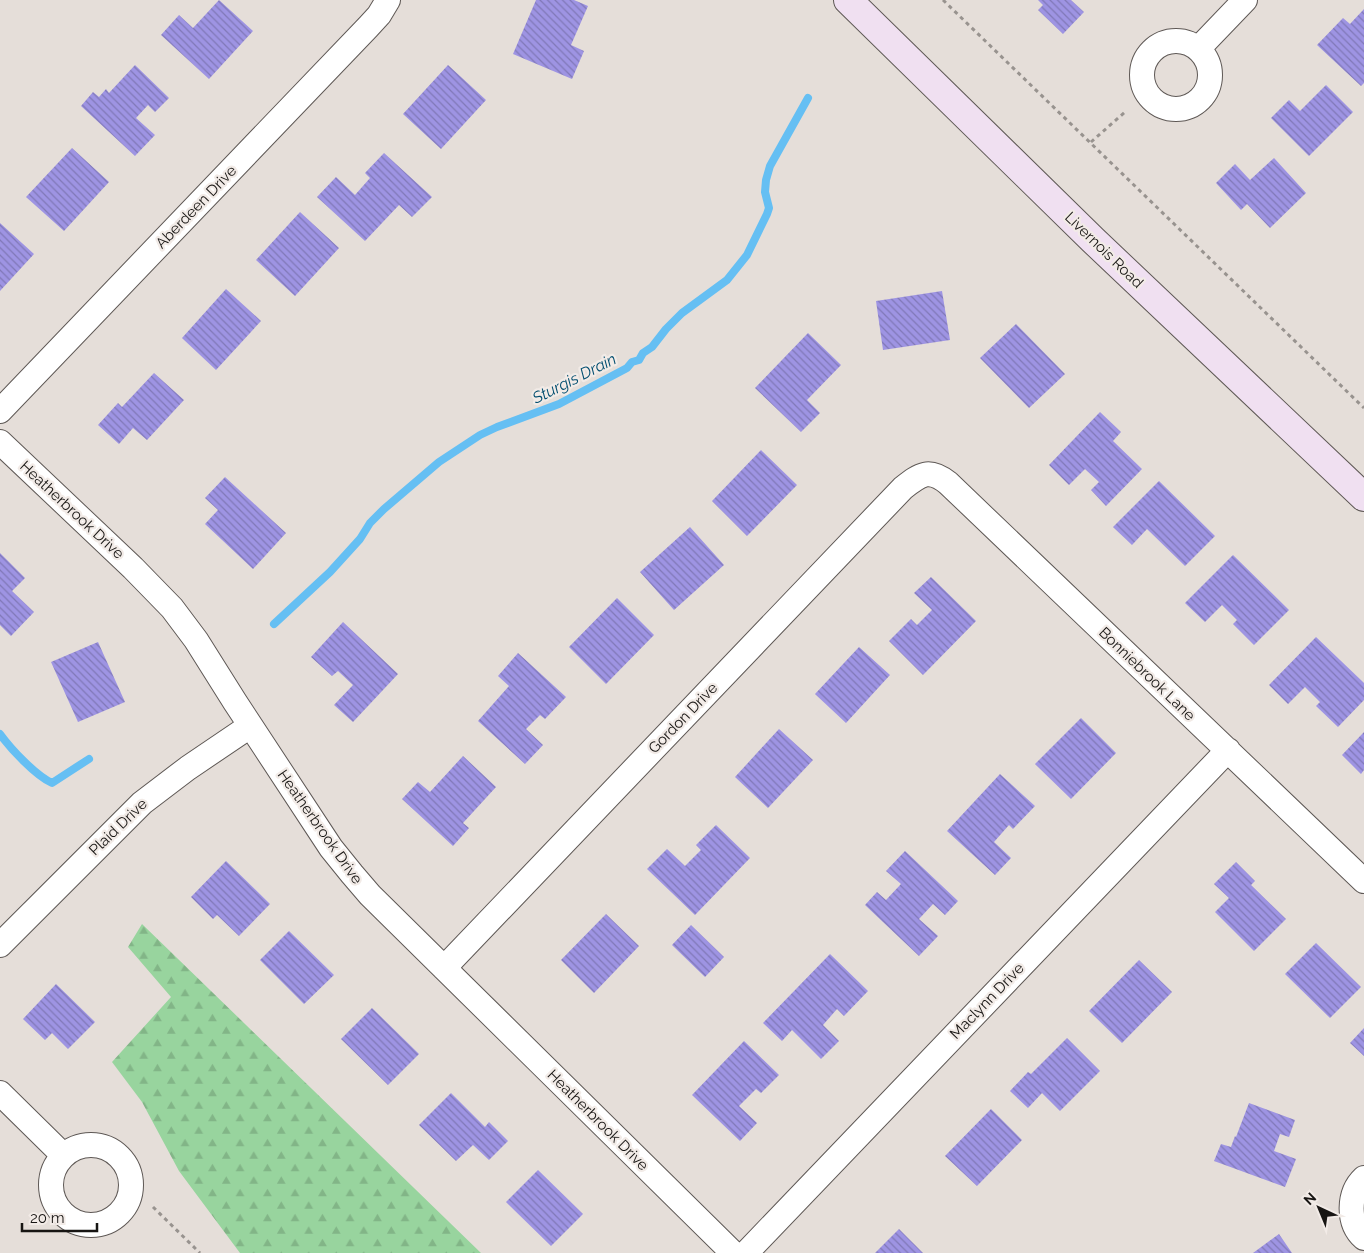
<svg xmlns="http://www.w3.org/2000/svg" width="1364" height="1253" font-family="Raleway,sans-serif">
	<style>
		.forest { fill: url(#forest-firs) }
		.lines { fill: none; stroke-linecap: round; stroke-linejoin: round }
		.stream { stroke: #65bff3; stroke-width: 8 }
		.building { fill: url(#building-back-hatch) }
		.minor-casing { stroke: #5e5855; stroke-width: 26 }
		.secondary-casing { stroke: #5e5855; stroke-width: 30 }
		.path { stroke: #98938f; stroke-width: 3; stroke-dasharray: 4 4; stroke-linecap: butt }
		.minor { stroke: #fff; stroke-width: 24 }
		.secondary { stroke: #f0e0f1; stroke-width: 28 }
		.labels { text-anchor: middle; stroke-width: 4.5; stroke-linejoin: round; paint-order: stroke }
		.street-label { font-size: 15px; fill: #171513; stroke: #f2ebe7 }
		.water-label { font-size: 16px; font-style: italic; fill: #004d6f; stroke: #f2ebe7 }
	</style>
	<defs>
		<pattern id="forest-firs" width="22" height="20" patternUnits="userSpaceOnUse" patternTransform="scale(1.25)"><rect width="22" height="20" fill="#98d49e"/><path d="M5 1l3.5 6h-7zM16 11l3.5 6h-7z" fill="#82b587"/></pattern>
		<pattern id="building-back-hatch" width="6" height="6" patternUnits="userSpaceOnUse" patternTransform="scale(1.25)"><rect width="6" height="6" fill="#9e94e3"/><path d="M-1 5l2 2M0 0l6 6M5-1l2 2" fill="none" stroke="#8078b7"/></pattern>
	</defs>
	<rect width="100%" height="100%" fill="#e5ded9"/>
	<path class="forest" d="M142 924 481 1253H240L179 1171 142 1102 112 1062 171 997 128 947Z"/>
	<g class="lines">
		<path class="stream" d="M274 624 330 572 360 539 370 523 384 509 439 462 480 435 497 427 559 404 627 368 632 362 639 360 643 353 652 347 666 329 682 313 727 280 747 255 767 214 769 208 765 192 766 180 770 166 808 98
			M0 734C11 749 35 775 52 783L89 759"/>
	</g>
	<path class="building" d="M219 0 253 31 209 79 161 35 179 15 193 28Z
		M536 0H574L588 6 571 45 584 51 572 79 513 54Z
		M1038 0H1071L1084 12 1063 34 1038 10 1043 5Z
		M1364 9V83L1361 86 1317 45 1343 18 1350 24Z
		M135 65 169 98 155 112 148 105 136 118 155 135 135 156 81 106 93 92 99 97 106 89 109 93Z
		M448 65 486 100 441 149 403 114Z
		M1326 85 1353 112 1309 156 1271 118 1289 100 1300 111Z
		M72 148 109 182 64 231 26 197Z
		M384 153 432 197 412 217 399 205 365 241 317 197 336 177 355 195 370 178 365 173Z
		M1274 158 1306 193 1270 228 1247 204 1241 210 1216 183 1235 164 1250 180Z
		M300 212 339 248 295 296 256 260Z
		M0 223 34 254 0 291Z
		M226 289 261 321 216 370 182 338Z
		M942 291 950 340 883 350 876 301Z
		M1016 324 1065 374 1029 408 980 358Z
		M808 333 841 365 807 400 820 413 801 432 755 388Z
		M154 373 184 400 147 440 133 428 119 444 98 425 118 403 122 407Z
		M1100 412 1121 432 1113 441 1142 469 1106 506 1091 490 1099 482 1085 469 1069 485 1049 465Z
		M761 450 797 485 747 536 712 501Z
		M225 477 286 533 253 569 205 524 218 510 205 498Z
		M1159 481 1215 536 1185 566 1147 529 1132 545 1113 527Z
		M690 527 724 565 674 610 640 572Z
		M0 553 25 578 12 591 34 612 11 636 0 625Z
		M1233 555 1289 610 1254 645 1233 624 1237 620 1222 605 1205 622 1185 603Z
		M931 577 976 621 923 675 889 641 911 619 917 625 932 610 914 593Z
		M617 598 654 635 606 684 569 647Z
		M343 622 398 674 353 722 334 705 353 685 338 671 332 676 311 657Z
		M1316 637 1364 683V700L1338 727 1316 706 1320 702 1305 687 1288 704 1269 685Z
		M98 642 125 702 78 722 51 662Z
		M859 647 890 675 846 723 815 694Z
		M518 653 566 697 545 719 540 715 526 729 543 745 525 764 478 721 509 686 498 676Z
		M1081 718 1116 753 1071 799 1035 764Z
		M779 729 813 760 768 808 735 777Z
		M1364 732V770L1361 774 1342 755Z
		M463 756 496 787 463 823 469 828 453 846 402 799 418 782 430 792Z
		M1000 774 1035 806 1013 829 1009 825 994 842 1011 858 995 875 947 831Z
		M716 825 750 858 695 915 647 869 667 849 685 866 701 850 696 845Z
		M905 851 958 901 945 915 933 904 919 919 938 936 919 956 865 905 877 892 886 900 901 884 886 871Z
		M226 861 270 904 239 936 217 915 213 919 191 897Z
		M1236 862 1255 881 1251 885 1286 919 1254 951 1215 912 1229 898 1214 884Z
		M606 914 639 946 594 993 561 960Z
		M691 925 724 957 705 977 672 945Z
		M289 931 334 975 304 1004 260 960Z
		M1316 943 1361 987 1330 1018 1285 974Z
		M830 954 868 991 844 1016 837 1009 823 1025 839 1041 821 1059 792 1030 782 1041 763 1023Z
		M1139 960 1172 992 1122 1043 1089 1011Z
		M56 984 95 1022 68 1049 52 1033 45 1040 23 1019Z
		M372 1008 419 1054 388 1085 341 1039Z
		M1364 1028V1056L1350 1043Z
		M1067 1038 1100 1071 1060 1111 1042 1093 1028 1108 1010 1091 1028 1072 1031 1074Z
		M744 1041 779 1075 761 1093 756 1089 739 1106 757 1123 740 1141 692 1095Z
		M451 1093 485 1127 489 1122 508 1141 489 1160 473 1145 456 1161 419 1125Z
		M1249 1103 1295 1120 1289 1137 1280 1134 1274 1151 1296 1159 1285 1187 1214 1161 1221 1144 1231 1147 1235 1136 1236 1137Z
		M991 1109 1022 1140 977 1186 945 1156Z
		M538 1170 583 1214 551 1246 506 1202Z
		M899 1229 923 1253H875Z
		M1279 1234 1292 1253H1253Z"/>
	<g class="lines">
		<g class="minor-casing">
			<path id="minor" d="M1142 75a34 34 0 1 1 68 0a34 34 0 1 1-68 0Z
				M1198 49 1245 0
				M0 411 368 27 379 15 388 0
				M0 442 133 568 172 608 196 640 235 702 331 848 352 874 370 895 733 1253
				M0 945 142 803 188 768 250 726
				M444 968 903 488C921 474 929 468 948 483L1364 881
				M0 1093 63 1155
				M51 1185a40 40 0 1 1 80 0a40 40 0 1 1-80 0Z
				M1364 1178C1348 1193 1347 1223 1364 1238
				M746 1253 1228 750"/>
		</g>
		<g class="secondary-casing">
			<path id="secondary" d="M848 0 1093 240 1364 497"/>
		</g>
		<path class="path" d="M943 0 1364 408
			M1091 142 1125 112
			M153 1207 200 1253"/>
		<use href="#minor" class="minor"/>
		<use href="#secondary" class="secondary"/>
	</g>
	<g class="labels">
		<g class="street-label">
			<text transform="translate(196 207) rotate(-46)" y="5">Aberdeen Drive</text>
			<text transform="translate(1104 250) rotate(44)" y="5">Livernois Road</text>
			<text transform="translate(72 510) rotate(43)" y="5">Heatherbrook Drive</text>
			<text transform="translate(1147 674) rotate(44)" y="5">Bonniebrook Lane</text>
			<text transform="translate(683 718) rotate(-46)" y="5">Gordon Drive</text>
			<text transform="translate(118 827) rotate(-44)" y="5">Plaid Drive</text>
			<text transform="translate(320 827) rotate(55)" y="5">Heatherbrook Drive</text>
			<text transform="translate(987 1001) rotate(-46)" y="5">Maclynn Drive</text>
			<text transform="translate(598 1120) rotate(45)" y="5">Heatherbrook Drive</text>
		</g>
		<g class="water-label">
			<text transform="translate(574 378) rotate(-27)" y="6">Sturgis Drain</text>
		</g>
	</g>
	<g transform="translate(1319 1208) rotate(316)" stroke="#f2ebe7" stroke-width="4" paint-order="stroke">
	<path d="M0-4L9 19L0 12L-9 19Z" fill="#171513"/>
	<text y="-8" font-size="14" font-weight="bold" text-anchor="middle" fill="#171513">N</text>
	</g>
	<path d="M22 1223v8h75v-8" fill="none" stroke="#171513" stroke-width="2.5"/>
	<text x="30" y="1223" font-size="15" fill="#171513" stroke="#f2ebe7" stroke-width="4" paint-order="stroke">20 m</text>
</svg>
